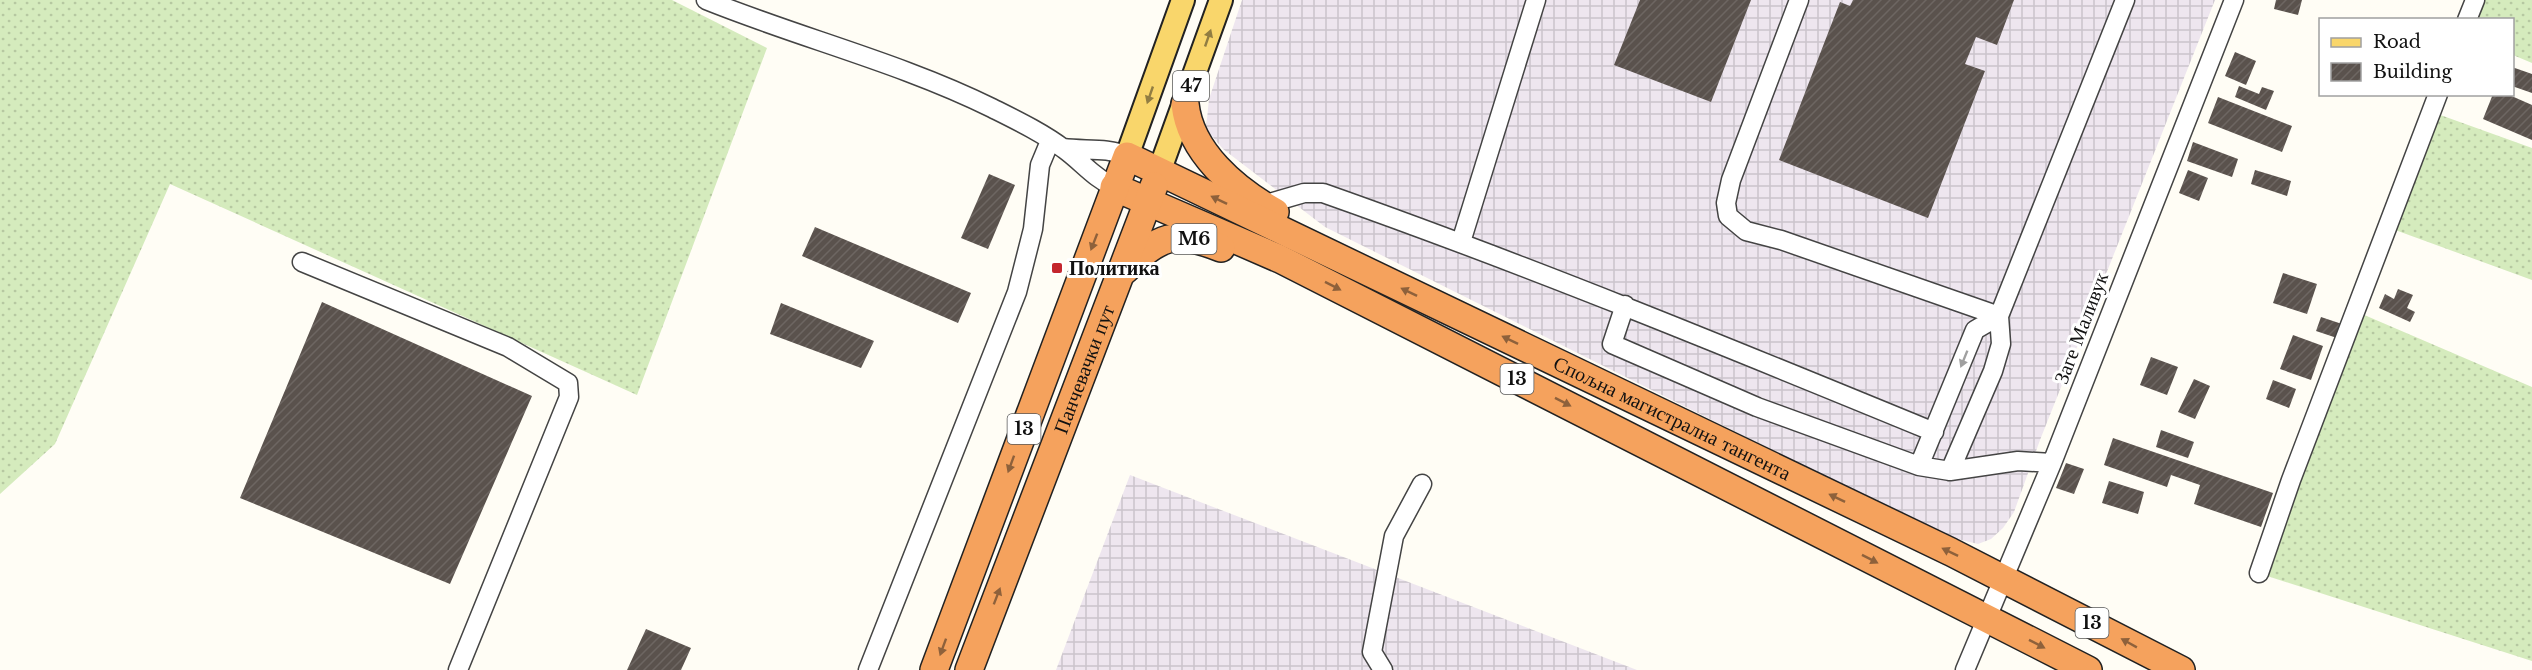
<svg xmlns="http://www.w3.org/2000/svg" width="2532" height="670" font-family="'Libre Baskerville',serif">
	<style>
		.industrial { fill: url(#industrial-grid) }
		.grass { fill: url(#grass-dots) }
		.building { fill: url(#building-hatch) }
		.lines { fill: none; stroke-linecap: round; stroke-linejoin: round }
		.minor-casing { stroke: #444; stroke-width: 21 }
		.major-casing { stroke: #222; stroke-width: 26 }
		.highway-casing { stroke: #222; stroke-width: 30 }
		.minor { stroke: #fff; stroke-width: 18 }
		.major { stroke: #f9d66b; stroke-width: 22 }
		.highway { stroke: #f5a25d; stroke-width: 27 }
		.oneway { fill: #917d42 }
		.oneway2 { fill: #8e613b }
		.oneway3 { fill: #a0a0a0 }
		.poi-dot { fill: #c4262e; stroke: #fff; stroke-width: 2 }
		.labels { text-anchor: middle; stroke-width: 6; stroke-linejoin: round; paint-order: stroke }
		.shield { fill: #fff; stroke: #585858; stroke-width: 1.5 }
		.shield-label { font-size: 18px; font-weight: bold; fill: #111 }
		.poi-label { font-size: 20px; font-weight: bold; fill: #111; stroke: #fff; text-anchor: start }
		.street-label { font-size: 20px; fill: #111; stroke: #fff }
	</style>
	<defs>
		<pattern id="industrial-grid" width="8" height="8" patternUnits="userSpaceOnUse" patternTransform="scale(1.5)"><rect width="8" height="8" fill="#eee6ef"/><path d="M0 4h8M4 0v8" fill="none" stroke="#cbc4cc"/></pattern>
		<pattern id="grass-dots" width="8" height="8" patternUnits="userSpaceOnUse" patternTransform="scale(1.5)"><rect width="8" height="8" fill="#d5ebbd"/><path d="M2 2h.1M6 6h.1" fill="none" stroke="#b6c8a1" stroke-width="1.8" stroke-linecap="round"/></pattern>
		<pattern id="building-hatch" width="6" height="6" patternUnits="userSpaceOnUse" patternTransform="scale(1.5)"><rect width="6" height="6" fill="#5a524d"/><path d="M-1 1l2-2M0 6l6-6M5 7l2-2" fill="none" stroke="#6d6662"/></pattern>
	</defs>
	<rect width="100%" height="100%" fill="#fffdf5"/>
	<path class="industrial" d="M1242 0H2215L2040 440 2014 512 2003 528 1991 539 1978 544 1957 539 1858 493 1325 227 1223 149 1206 129 1209 99Z
		M1130 475 1637 670H1056Z"/>
	<path class="grass" d="M0 0H672L767 48 637 395 170 184 55 444 0 494Z
		M2474 0H2532V63L2513 55 2512 20H2467Z
		M2432 112 2532 148V280L2387 227Z
		M2355 311 2532 387V661L2261 574Z"/>
	<path class="building" d="M1640 0H1751L1711 102 1614 65Z
		M1853 0H2014L1997 45 1976 37 1965 64 1985 71 1928 218 1779 160 1840 2 1850 6Z
		M2276 0H2302L2298 15 2274 9Z
		M2235 52 2256 61 2246 85 2225 76Z
		M2512 67 2532 74V93L2512 86Z
		M2239 86 2259 94 2262 87 2274 91 2266 110 2235 97Z
		M2493 94H2507L2532 105V140L2483 119Z
		M2218 97 2292 126 2282 152 2208 123Z
		M2193 142 2238 159 2232 177 2187 161Z
		M2188 170 2208 178 2199 201 2179 193Z
		M2255 170 2291 181 2287 196 2251 184Z
		M989 174 1015 185 988 249 961 238Z
		M815 227 971 293 958 323 802 256Z
		M2283 273 2317 284 2307 314 2273 303Z
		M2398 289 2413 295 2407 308 2415 312 2410 322 2379 308 2385 294 2394 299Z
		M322 302 532 396 450 584 240 498Z
		M781 303 874 341 861 368 770 334Z
		M2321 317 2342 324 2337 338 2316 331Z
		M2293 335 2323 346 2311 380 2280 369Z
		M2151 357 2178 367 2167 395 2140 385Z
		M2194 379 2210 386 2195 419 2178 412Z
		M2273 380 2296 389 2289 408 2266 399Z
		M2161 430 2194 442 2188 458 2156 447Z
		M2113 438 2273 493 2261 527 2194 504 2200 485 2171 475 2167 487 2104 465Z
		M2066 463 2084 469 2074 494 2056 488Z
		M2109 481 2144 492 2138 514 2102 503Z
		M646 629 691 648 681 670H627Z"/>
	<g class="lines">
		<g class="minor-casing">
			<path id="minor" d="M706 0C800 38 901 63 992 108 1016 120 1043 133 1064 149 1082 162 1094 178 1114 187
				M1799 0 1731 180 1726 203 1728 216 1746 231 1781 240 1999 316
				M2467 20 2475 0
				M1063 148C1085 151 1107 147 1127 156
				M1263 205 1304 193H1323C1530 266 1732 349 1934 432
				M1461 242 1536 0
				M302 262 508 347 568 383 569 397 458 670
				M1625 305 1612 344 1757 407 1919 466 1950 471 2018 461 2052 463
				M1919 466 1975 330 1999 316
				M1950 471 1993 371 2001 344 1999 316 2125 0
				M2259 573 2291 480 2438 94
				M868 670 1017 292 1033 229 1040 165 1050 141
				M1383 670 1372 652 1394 536 1422 484
				M1965 670 2052 463 2234 0"/>
		</g>
		<g class="major-casing">
			<path id="major" d="M1127 156 1183 0
				M1159 172 1221 0"/>
		</g>
		<g class="highway-casing">
			<g id="highway">
				<path d="M1185 104C1190 152 1235 190 1275 212"/>
				<path d="M1114 187 1280 259 2088 670"/>
				<path d="M1125 270C1160 236 1173 229 1221 248"/>
				<path id="s1" d="M934 670 1127 156 1951 552 2181 670"/>
				<path id="s2" d="M969 670 1154 186"/>
			</g>
		</g>
		<use href="#minor" class="minor"/>
		<use href="#major" class="major"/>
		<use href="#highway" class="highway"/>
	</g>
	<defs><path id="oneway-solid" d="M-6-.8H1V-3.2L6.5 0L1 3.2V.8H-6Z" transform="scale(1.5)"/></defs>
	<g class="oneway">
		<use href="#oneway-solid" transform="translate(1208 38) rotate(-71)"/>
		<use href="#oneway-solid" transform="translate(1150 95) rotate(109)"/>
	</g>
	<g class="oneway2">
		<use href="#oneway-solid" transform="translate(1219 200) rotate(-154)"/>
		<use href="#oneway-solid" transform="translate(1094 242) rotate(111)"/>
		<use href="#oneway-solid" transform="translate(1333 286) rotate(27)"/>
		<use href="#oneway-solid" transform="translate(1409 292) rotate(-154)"/>
		<use href="#oneway-solid" transform="translate(1510 340) rotate(-154)"/>
		<use href="#oneway-solid" transform="translate(1563 402) rotate(27)"/>
		<use href="#oneway-solid" transform="translate(1011 464) rotate(110)"/>
		<use href="#oneway-solid" transform="translate(1837 498) rotate(-154)"/>
		<use href="#oneway-solid" transform="translate(1950 552) rotate(-154)"/>
		<use href="#oneway-solid" transform="translate(1870 559) rotate(27)"/>
		<use href="#oneway-solid" transform="translate(997 596) rotate(-69)"/>
		<use href="#oneway-solid" transform="translate(2129 643) rotate(-151)"/>
		<use href="#oneway-solid" transform="translate(2037 644) rotate(27)"/>
		<use href="#oneway-solid" transform="translate(943 647) rotate(110)"/>
	</g>
	<use class="oneway3" href="#oneway-solid" transform="translate(1964 359) rotate(112)"/>
	<rect class="poi-dot" x="1051" y="262" width="12" height="12" rx="3"/>
	<g class="labels">
		<g class="shield">
			<rect x="1173" y="71" width="36" height="30" rx="4.5"/>
			<rect x="1171.5" y="224" width="45" height="30" rx="4.5"/>
			<rect x="1500.5" y="364" width="33" height="30" rx="4.5"/>
			<rect x="1007.5" y="414" width="33" height="30" rx="4.5"/>
			<rect x="2075.5" y="608" width="33" height="30" rx="4.5"/>
		</g>
		<g class="shield-label">
			<text x="1191" y="92">47</text>
			<text x="1194" y="245">M6</text>
			<text x="1517" y="385">13</text>
			<text x="1024" y="435">13</text>
			<text x="2092" y="629">13</text>
		</g>
		<g class="poi-label">
			<text x="1069" y="275">Политика</text>
		</g>
		<g class="street-label">
			<text transform="translate(2081 328) rotate(-69)" y="7">Заге Маливук</text>
			<text dy="7" stroke="none"><textPath href="#s2" startOffset="322">Панчевачки пут</textPath></text>
			<text dy="7" stroke="none"><textPath href="#s1" startOffset="1154">Спољна магистрална тангента</textPath></text>
		</g>
	</g>
	<rect x="2319" y="18" width="195" height="78" fill="#ffffff" stroke="#a0a0a0" stroke-width="1.5"/>
	<rect x="2331" y="38" width="30" height="9" fill="#f9d66b" stroke="#a0a0a0" stroke-width="1.5"/>
	<text x="2373" y="48" font-size="18" fill="#111111">Road</text>
	<rect x="2331" y="63" width="30" height="18" fill="url(#building-hatch)" stroke="#a0a0a0" stroke-width="1.5"/>
	<text x="2373" y="78" font-size="18" fill="#111111">Building</text>
</svg>
